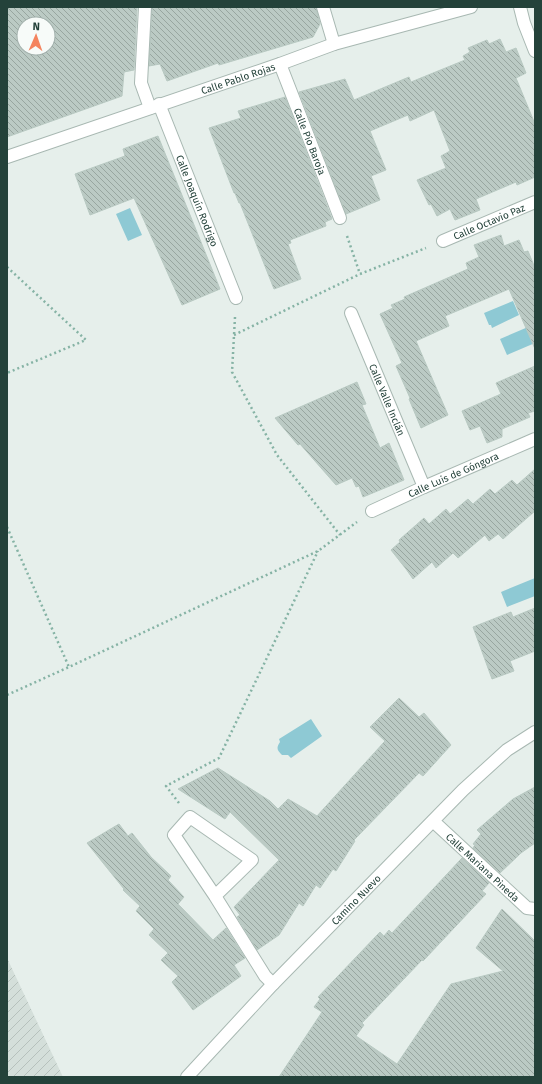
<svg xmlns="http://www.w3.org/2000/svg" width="542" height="1084" font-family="'Fira Sans',sans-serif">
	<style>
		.industrial { fill: url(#industrial-furrows) }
		.water { fill: #8ec9d4 }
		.building { fill: url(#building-back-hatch); stroke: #b8c9c2; fill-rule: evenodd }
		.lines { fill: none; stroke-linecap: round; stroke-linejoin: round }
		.minor-casing { stroke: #a8b8b2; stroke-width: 14 }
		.path { stroke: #86b3a5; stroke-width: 2.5; stroke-dasharray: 2 3; stroke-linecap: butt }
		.minor { stroke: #fff; stroke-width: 12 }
		.labels { text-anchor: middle; stroke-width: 4; stroke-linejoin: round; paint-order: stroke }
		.street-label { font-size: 10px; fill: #24423a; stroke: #f7fbf9 }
	</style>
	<defs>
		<pattern id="industrial-furrows" width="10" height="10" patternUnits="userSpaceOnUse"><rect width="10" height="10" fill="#d4dfda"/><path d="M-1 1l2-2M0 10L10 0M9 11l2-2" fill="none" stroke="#b6c1bc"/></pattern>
		<pattern id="building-back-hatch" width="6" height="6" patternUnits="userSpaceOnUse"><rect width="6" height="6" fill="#bbcac4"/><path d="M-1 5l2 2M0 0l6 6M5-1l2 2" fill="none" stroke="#98a6a0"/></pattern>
	</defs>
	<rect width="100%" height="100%" fill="#e6efeb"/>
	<path class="industrial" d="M7 958 63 1077H7Z"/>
	<path class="water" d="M130 208 142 235 128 241 116 214Z
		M513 301 519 315 492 328 491 325H489L484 313Z
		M528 327 535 343 507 355 500 339Z
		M535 578V596L507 607 501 592Z
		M311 719 322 736 291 758 288 755H282C277 750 276 748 280 742L279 739Z"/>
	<path class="building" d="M7 7H137L134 70 124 72 122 96 7 137ZM24 24H48V48H24Z
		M152 7H316L320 24 313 37 219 65 218 63 167 81 160 64 149 66Z
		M500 39 506 52 516 48 526 73 516 78 535 124V177L517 185 516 182 476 199 480 210 455 220 450 209 437 216 431 204 429 205 417 180 446 168 441 156 450 151 434 110 410 121 408 115 370 131 386 170 371 176 380 200 346 214 299 92 345 79 354 100 409 77 411 82 465 60 463 56 470 52 468 48 487 40 489 44Z
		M285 97 332 219 325 222 326 226 290 240 291 243 288 244 301 279 274 289 240 203H239L235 193H234L209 128 241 118 238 111Z
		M158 136 220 289 182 305 134 198 90 215 75 174 125 156 123 149Z
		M501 235 504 246 519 240 524 252 528 251 535 268V349L509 289 445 316 449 326 416 341 448 415 421 428 409 399 410 398 396 366 402 363 380 314 393 308 391 305 405 299 404 297 468 269 466 263 479 257 474 245Z
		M535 366V411L528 413 530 417 502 429V437L487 443 480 426 470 430 462 411 501 394 496 383Z
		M357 382 366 404 362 405 380 448 389 443 404 480 363 497 359 486 356 487 352 478 336 485 300 444 298 445 275 418Z
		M535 469V511L503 539 498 534 489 541 485 535 458 558 453 553 436 568 432 562 413 579 406 569 391 550 400 542 399 540 424 518 429 524 446 509 450 514 468 499 473 504 490 489 495 494 512 480 517 485Z
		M535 608V651L510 661 514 671 492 679 473 627 511 612 513 617Z
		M399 698 419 717 424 713 451 745 423 776 419 773 354 840 355 841 336 871 333 869 320 888 316 885 303 906 299 903 279 935 257 950 237 917 240 915 234 907 279 860 230 812 225 819 178 789 218 768 270 801 278 809 288 799 317 816 385 741 370 727Z
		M535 787V843L521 853 500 873 473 848 475 845 473 844 481 834 477 830 513 799Z
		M119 824 128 836 132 833 151 857 171 876 168 880 184 897 178 904 213 940 226 928 245 958 234 965 241 976 193 1010 172 982 178 976 161 960 168 953 149 935 154 929 136 911 140 906 123 890 124 889 87 843Z
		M462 858 489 883 482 891 486 894 423 961 422 960 362 1023 364 1025 356 1036 397 1064 451 984 503 971 476 948 502 909 535 941V1077H279L322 1012 314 1007 320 999 318 997 380 932 384 936 389 930 392 933Z"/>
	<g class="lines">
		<g class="minor-casing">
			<g id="minor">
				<path d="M145 7 141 83 150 108"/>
				<path d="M323 7 334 44"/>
				<path d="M520 7 524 23 535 51"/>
				<path id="s1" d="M280 64 340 218"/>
				<path id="s2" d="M159 104 236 298"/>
				<path id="s3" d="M7 157 280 64 334 44 471 7"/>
				<path id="s4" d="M443 241 535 202"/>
				<path id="s5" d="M351 313 424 487"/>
				<path id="s6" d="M372 511 424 487 535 439"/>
				<path id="s7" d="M433 821 527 908 535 909"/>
				<path d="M215 896 252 860 190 817 174 835 215 896 265 976 273 984"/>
				<path id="s8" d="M187 1077 273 984 463 790 507 750 535 732"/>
			</g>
		</g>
		<path class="path" d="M347 236 360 274
			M7 267 86 340 7 373
			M235 317 232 372 277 455 340 535
			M234 335 360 274 426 248
			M7 527 69 667
			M7 695 69 667 318 551 357 522
			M179 803 166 786 219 758 318 551"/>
		<use href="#minor" class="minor"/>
	</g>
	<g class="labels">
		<g class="street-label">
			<text dy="4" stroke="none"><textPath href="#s3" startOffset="244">Calle Pablo Rojas</textPath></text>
			<text dy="4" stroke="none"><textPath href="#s1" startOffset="83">Calle Pío Baroja</textPath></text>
			<text dy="4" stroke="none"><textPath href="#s2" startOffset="104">Calle Joaquín Rodrigo</textPath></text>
			<text dy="4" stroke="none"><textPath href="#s4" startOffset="50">Calle Octavio Paz</textPath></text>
			<text dy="4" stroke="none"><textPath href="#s5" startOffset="94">Calle Valle Inclán</textPath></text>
			<text dy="4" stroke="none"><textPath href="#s6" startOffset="89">Calle Luis de Góngora</textPath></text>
			<text dy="4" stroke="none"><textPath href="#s7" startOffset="68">Calle Mariana Pineda</textPath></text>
			<text dy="4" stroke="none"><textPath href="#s8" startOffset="245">Camino Nuevo</textPath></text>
		</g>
	</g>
	<rect width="542" height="1084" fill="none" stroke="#24423a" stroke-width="16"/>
	<g transform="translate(36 36) rotate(2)"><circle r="19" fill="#f7fbf9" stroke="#a3b1ad"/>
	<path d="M0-3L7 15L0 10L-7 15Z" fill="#f4845f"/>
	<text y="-6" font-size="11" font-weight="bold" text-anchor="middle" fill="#24423a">N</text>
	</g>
</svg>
